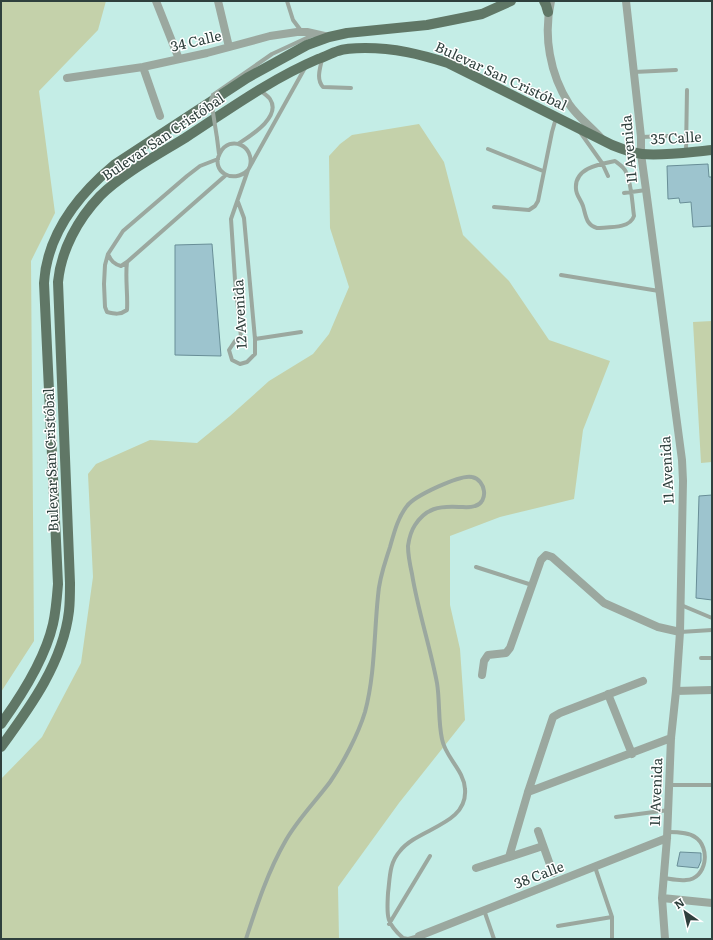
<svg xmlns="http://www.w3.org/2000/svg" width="713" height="940" font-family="Literata,serif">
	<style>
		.green { fill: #c4d1aa }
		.building { fill: #9dc4ce; stroke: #688e97 }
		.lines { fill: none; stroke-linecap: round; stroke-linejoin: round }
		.lane { stroke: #9ba89f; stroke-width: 4 }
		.street { stroke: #9ba89f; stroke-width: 8 }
		.primary { stroke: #607766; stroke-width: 10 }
		.lane-bridge { stroke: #9ba89f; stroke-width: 4 }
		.labels { text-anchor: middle; stroke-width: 3; stroke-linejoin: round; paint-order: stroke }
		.street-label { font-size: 14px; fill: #2f403d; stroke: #fff }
	</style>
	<rect width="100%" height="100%" fill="#c4ede6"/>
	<path class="green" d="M1 1H106L98 30 39 91 55 213 31 261 34 641 1 692Z
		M419 124 444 162 463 235 509 281 549 340 610 361 583 430 574 499 500 517 450 536V605L460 649 465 720 399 803 338 887 339 939H1V779L42 737 81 663 93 577 88 474 96 464 150 440 197 443 230 416 269 381 313 354 329 334 349 287 330 228 329 156 340 144 352 135Z
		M712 321V462L701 463 693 322Z"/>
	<path class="building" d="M708 164 709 177H712V226L693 227 691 202 680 203 679 198 668 199 667 166Z
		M212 244 221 356 175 355V245Z
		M712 495V600L696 598 699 496Z
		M680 852 701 853V861L698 868 677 866Z"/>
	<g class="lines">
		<path class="lane" d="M287 1 293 20 302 32
			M322 59C320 69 316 79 323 87L351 88
			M634 72 676 70
			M213 95 272 54 313 35
			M580 132 602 163 608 176
			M641 137 668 136
			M217 138 219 154
			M238 144C250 136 282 117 270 99 268 96 263 93 260 90
			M488 149 543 171
			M686 151 687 90
			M218 159 200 166 187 176 123 231 108 254 105 265 104 284 105 307 107 312C115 314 120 315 127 310 128 294 125 278 127 262L226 175
			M615 161C619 164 624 167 626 172 632 185 632 202 634 216 630 229 608 227 597 228 586 225 586 216 583 206 581 200 576 195 576 189 574 168 600 164 615 161Z
			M250 166C255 146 230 134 220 153 210 171 233 185 248 170L306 66
			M624 193 646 190
			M238 202 244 218 255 339V354L247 362 240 364 232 360 229 350 235 341 241 337 235 280 231 219 248 170
			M494 207 529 210 535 206 538 201 552 132 556 118
			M108 254C111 261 114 264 121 266L127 262
			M561 275 659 291
			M255 339 301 332
			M476 567 532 585
			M681 605 712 618
			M680 632 712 630
			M701 658H712
			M670 785H712
			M616 817 669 810
			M595 867 612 917V939
			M664 878C671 879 679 881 686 880 707 879 711 847 695 837 688 832 676 832 668 832
			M484 910 494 939
			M389 924 430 856
			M558 926 612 917
			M246 939C257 905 268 871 286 840 298 819 315 802 330 782 343 763 358 735 365 712 375 675 374 634 378 596 379 578 385 563 390 547 394 533 398 517 407 506 414 496 461 474 472 477 486 480 489 502 475 506 470 508 464 507 459 507 439 506 426 508 415 525 411 531 409 539 408 546 408 555 410 565 412 574 418 611 430 646 437 683 440 701 438 721 442 739 445 757 464 770 465 789 468 825 418 828 400 851 389 863 390 878 388 893 387 915 385 922 403 938L408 939 419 936"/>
		<path class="street" d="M156 1 179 59
			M218 1 229 47
			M551 1C543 36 550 74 569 104 577 116 591 127 601 138
			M626 1 641 137V154L646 190 682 460 683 481 680 632 676 691 671 738 667 838 662 898 665 939
			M143 67 160 116
			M67 78 143 67 207 53 270 36 297 32H307L329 37
			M482 675 484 661 488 655 506 653 510 648 541 560 546 555 552 557 604 603 658 627 680 632
			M676 691 712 690
			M608 694 632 754
			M528 792 671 738
			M538 831 553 873
			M509 857 528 792 553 717 560 713 643 681
			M476 868 543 846
			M662 898 712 903
			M419 936 667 838"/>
		<path class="primary" d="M544 1 546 5 548 12
			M1 724C22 695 45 659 53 624 56 611 57 597 58 584L44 283C47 235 78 195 114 165L247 78 307 45 329 37 347 33 427 25 482 14 511 1
			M1 747C31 706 63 662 69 611 70 602 70 592 70 583L58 282C61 250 78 219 100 196 122 174 159 154 185 138 228 110 271 79 318 59 325 57 331 53 338 51 346 48 356 48 365 48 395 48 419 54 448 63L612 145C622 149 632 153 642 154 665 156 689 152 712 150"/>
		<path class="lane-bridge" d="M213 95 211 100 217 138"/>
	</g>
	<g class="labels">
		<g class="street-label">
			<text transform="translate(196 41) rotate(-13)" y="5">34 Calle</text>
			<text transform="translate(501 76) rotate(25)" y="5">Bulevar San Cristóbal</text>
			<text transform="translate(163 137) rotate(-34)" y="5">Bulevar San Cristóbal</text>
			<text transform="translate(676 138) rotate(-3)" y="5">35 Calle</text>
			<text transform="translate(629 149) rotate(-95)" y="5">11 Avenida</text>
			<text transform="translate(240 314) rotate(-93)" y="5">12 Avenida</text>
			<text transform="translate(51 460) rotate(-92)" y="5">Bulevar San Cristóbal</text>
			<text transform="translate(667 470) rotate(-93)" y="5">11 Avenida</text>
			<text transform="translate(656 792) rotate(-88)" y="5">11 Avenida</text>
			<text transform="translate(539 875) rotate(-21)" y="5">38 Calle</text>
		</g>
	</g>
	<rect width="713" height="940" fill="none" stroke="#2f403d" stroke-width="4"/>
	<g transform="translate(685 912) rotate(326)" stroke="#ffffff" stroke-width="3" paint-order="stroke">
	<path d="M0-3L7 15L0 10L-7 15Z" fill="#2f403d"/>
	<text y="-6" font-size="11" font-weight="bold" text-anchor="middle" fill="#2f403d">N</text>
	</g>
</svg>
